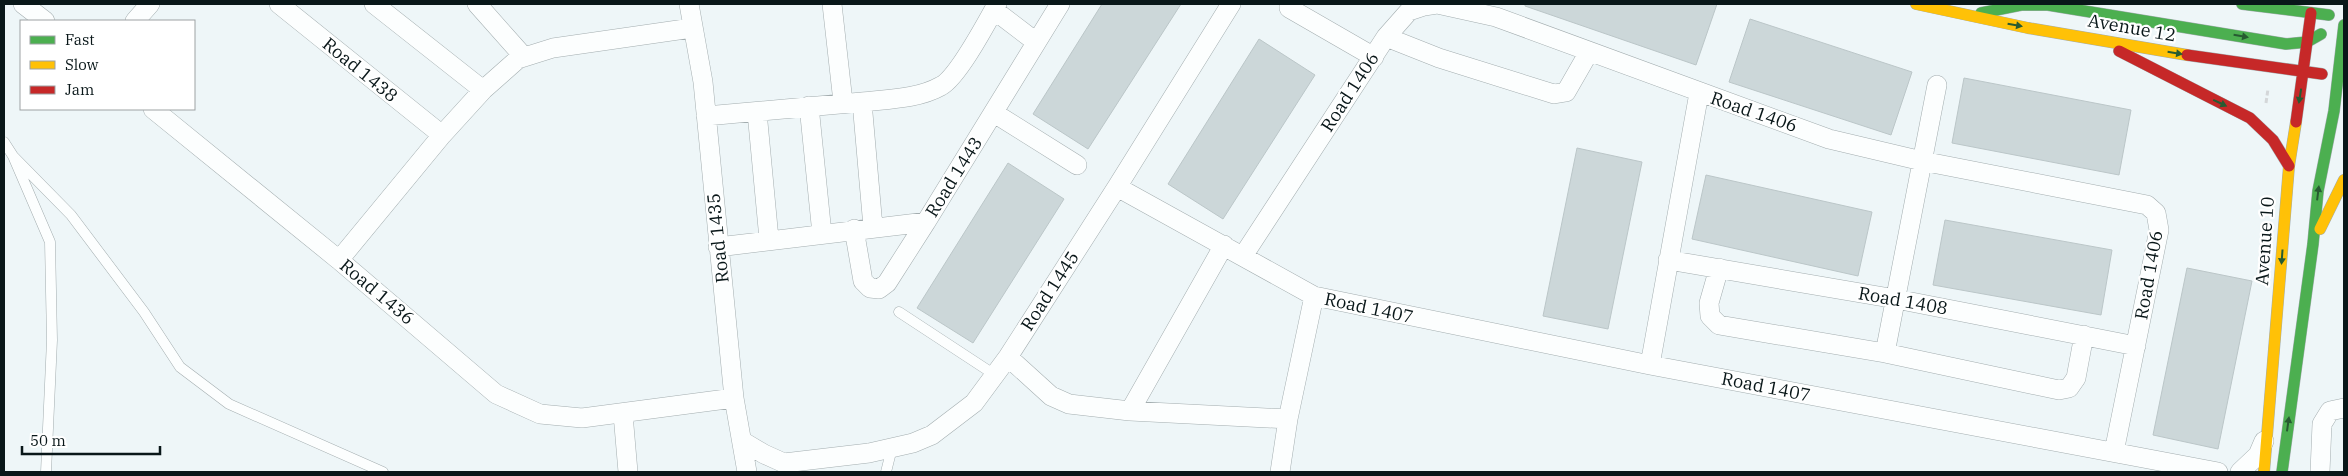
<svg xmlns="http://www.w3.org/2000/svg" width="2348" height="476" font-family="'IBM Plex Serif',serif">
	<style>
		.building { fill: #ccd7d9; stroke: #bbc6c8 }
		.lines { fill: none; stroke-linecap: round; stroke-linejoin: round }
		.lane-casing { stroke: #a3adaf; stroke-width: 11 }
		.street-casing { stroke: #a3adaf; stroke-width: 20 }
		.fast-casing { stroke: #a3adaf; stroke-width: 12 }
		.slow-casing { stroke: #a3adaf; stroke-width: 12 }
		.jam-casing { stroke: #a3adaf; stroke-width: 12 }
		.path { stroke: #d4d7d9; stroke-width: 3; stroke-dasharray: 5 2.5; stroke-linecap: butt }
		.lane { stroke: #fcfefe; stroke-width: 10 }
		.street { stroke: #fcfefe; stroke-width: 19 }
		.fast { stroke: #4caf50; stroke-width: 11 }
		.slow { stroke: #ffc107; stroke-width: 11 }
		.jam { stroke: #c62828; stroke-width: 11 }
		.oneway { fill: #275b32 }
		.labels { text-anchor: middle; stroke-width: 4.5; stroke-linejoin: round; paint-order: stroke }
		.street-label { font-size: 18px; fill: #091719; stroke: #fff }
	</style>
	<rect width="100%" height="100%" fill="#eef6f8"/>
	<path class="building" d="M1102 4H1181L1088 149 1033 114Z
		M1525 4H1717L1696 65 1525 6Z
		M1750 19 1912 72 1891 135 1729 82Z
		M1259 39 1315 75 1223 219 1168 184Z
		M1964 78 2131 110 2119 175 1952 143Z
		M1577 148 1642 162 1608 329 1543 316Z
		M1008 163 1064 199 973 343 917 308Z
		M1706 175 1872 212 1858 276 1692 239Z
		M1945 220 2112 250 2101 315 1933 285Z
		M2187 268 2252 281 2218 449 2153 435Z"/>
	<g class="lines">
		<g class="lane-casing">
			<path id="lane" d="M4 142 13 156 50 242 52 340 46 472
				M13 156 71 215 144 312 180 367 229 404 383 472
				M899 312 995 375
				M886 472 892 448"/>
		</g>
		<g class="street-casing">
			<path id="street" d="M23 4 45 21
				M279 4 442 135
				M374 4 483 90
				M477 4 524 57
				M689 4 703 82 734 398 747 472
				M832 4 843 102
				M1289 8 1374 57
				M994 10 1036 42
				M135 21 150 4
				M1386 37 1439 58 1554 94 1566 92 1589 52
				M862 102C888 99 918 99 941 86 958 77 987 22 997 4
				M809 106 822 234
				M153 109 339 260 496 394 540 414 582 418 734 398
				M757 112 769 239
				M994 113 1077 165
				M706 116 862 102 873 227
				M1117 187 1314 296 1650 365 2218 472
				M854 229 863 281 870 288 879 289 887 283 926 222
				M718 247 926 222 1060 4
				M1243 256 1386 37 1409 11 1424 6 1437 4 1496 17 1829 139 1922 161 2147 205 2156 213 2159 230 2114 452
				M339 260 442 135 483 90 518 59 553 48 692 28
				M1668 260 1896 299 2136 346
				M1719 268 1709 303 1710 316 1719 325 1885 353 2059 390 2069 388 2076 378 2084 335
				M1885 353 1937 85
				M1008 357 1051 396 1069 404 1130 411 1288 419
				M1650 365 1699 93
				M1130 411 1224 245
				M623 414 628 472
				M742 441 764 454 784 463 869 453 913 443 932 435 974 403 1008 357 1117 187 1231 4
				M1280 472 1288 419 1314 296
				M2240 472 2258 455 2264 441
				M2320 472 2322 424 2330 411 2344 408"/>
		</g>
		<g class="fast-casing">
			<path id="fast" d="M2242 4 2329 15
				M1981 13 2021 5H2048L2286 44 2307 42 2321 34
				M2282 472 2313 244 2318 191 2334 111 2344 25"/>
		</g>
		<g class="slow-casing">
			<path id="slow" d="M1916 4 2028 28 2187 55
				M2320 229 2344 180
				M2264 472 2289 166 2296 122"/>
		</g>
		<g class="jam-casing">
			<path id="jam" d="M2119 51 2250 118 2273 140 2289 166
				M2187 55 2322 74
				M2296 122 2311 13"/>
		</g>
		<path class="path" d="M2266 103 2268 89"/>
		<use href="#lane" class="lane"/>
		<use href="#street" class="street"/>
		<use href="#fast" class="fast"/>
		<use href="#slow" class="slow"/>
		<use href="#jam" class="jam"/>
	</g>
	<defs><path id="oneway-solid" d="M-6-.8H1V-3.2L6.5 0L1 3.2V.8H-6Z" transform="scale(1.25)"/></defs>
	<g class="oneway">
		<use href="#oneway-solid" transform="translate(2015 25) rotate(10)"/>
		<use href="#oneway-solid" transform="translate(2241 36) rotate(10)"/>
		<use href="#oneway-solid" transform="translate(2175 53) rotate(9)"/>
		<use href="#oneway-solid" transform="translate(2300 96) rotate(99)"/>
		<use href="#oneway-solid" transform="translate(2220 103) rotate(25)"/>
		<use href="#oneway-solid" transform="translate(2318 193) rotate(-83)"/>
		<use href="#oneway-solid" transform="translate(2282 257) rotate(94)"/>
		<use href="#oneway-solid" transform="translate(2288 424) rotate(-82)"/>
	</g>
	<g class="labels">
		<g class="street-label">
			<text transform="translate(2132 28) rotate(10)" y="6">Avenue 12</text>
			<text transform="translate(360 70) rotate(39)" y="6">Road 1438</text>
			<text transform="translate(1350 92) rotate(-57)" y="6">Road 1406</text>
			<text transform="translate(1754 112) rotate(19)" y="6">Road 1406</text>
			<text transform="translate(954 177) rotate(-58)" y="6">Road 1443</text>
			<text transform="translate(718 238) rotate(-96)" y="6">Road 1435</text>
			<text transform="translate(2265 241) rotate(-86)" y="6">Avenue 10</text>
			<text transform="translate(2149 275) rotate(-80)" y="6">Road 1406</text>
			<text transform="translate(1050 291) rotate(-57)" y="6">Road 1445</text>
			<text transform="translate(377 292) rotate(40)" y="6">Road 1436</text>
			<text transform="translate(1903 301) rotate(10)" y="6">Road 1408</text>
			<text transform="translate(1369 308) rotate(12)" y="6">Road 1407</text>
			<text transform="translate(1766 387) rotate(11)" y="6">Road 1407</text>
		</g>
	</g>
	<rect width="2348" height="476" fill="none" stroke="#091719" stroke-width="10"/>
	<rect x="20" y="20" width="175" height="90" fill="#ffffff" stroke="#9da2a3"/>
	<rect x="30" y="36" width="25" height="8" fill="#4caf50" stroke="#9da2a3"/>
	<text x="65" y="45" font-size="15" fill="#091719">Fast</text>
	<rect x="30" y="61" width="25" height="8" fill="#ffc107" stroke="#9da2a3"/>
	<text x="65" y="70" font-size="15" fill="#091719">Slow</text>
	<rect x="30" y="86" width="25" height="8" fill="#c62828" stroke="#9da2a3"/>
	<text x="65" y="95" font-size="15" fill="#091719">Jam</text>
	<path d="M22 446v8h138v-8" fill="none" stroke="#091719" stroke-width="2.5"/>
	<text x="30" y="446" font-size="15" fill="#091719" stroke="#ffffff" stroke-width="4" paint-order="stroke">50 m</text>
</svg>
